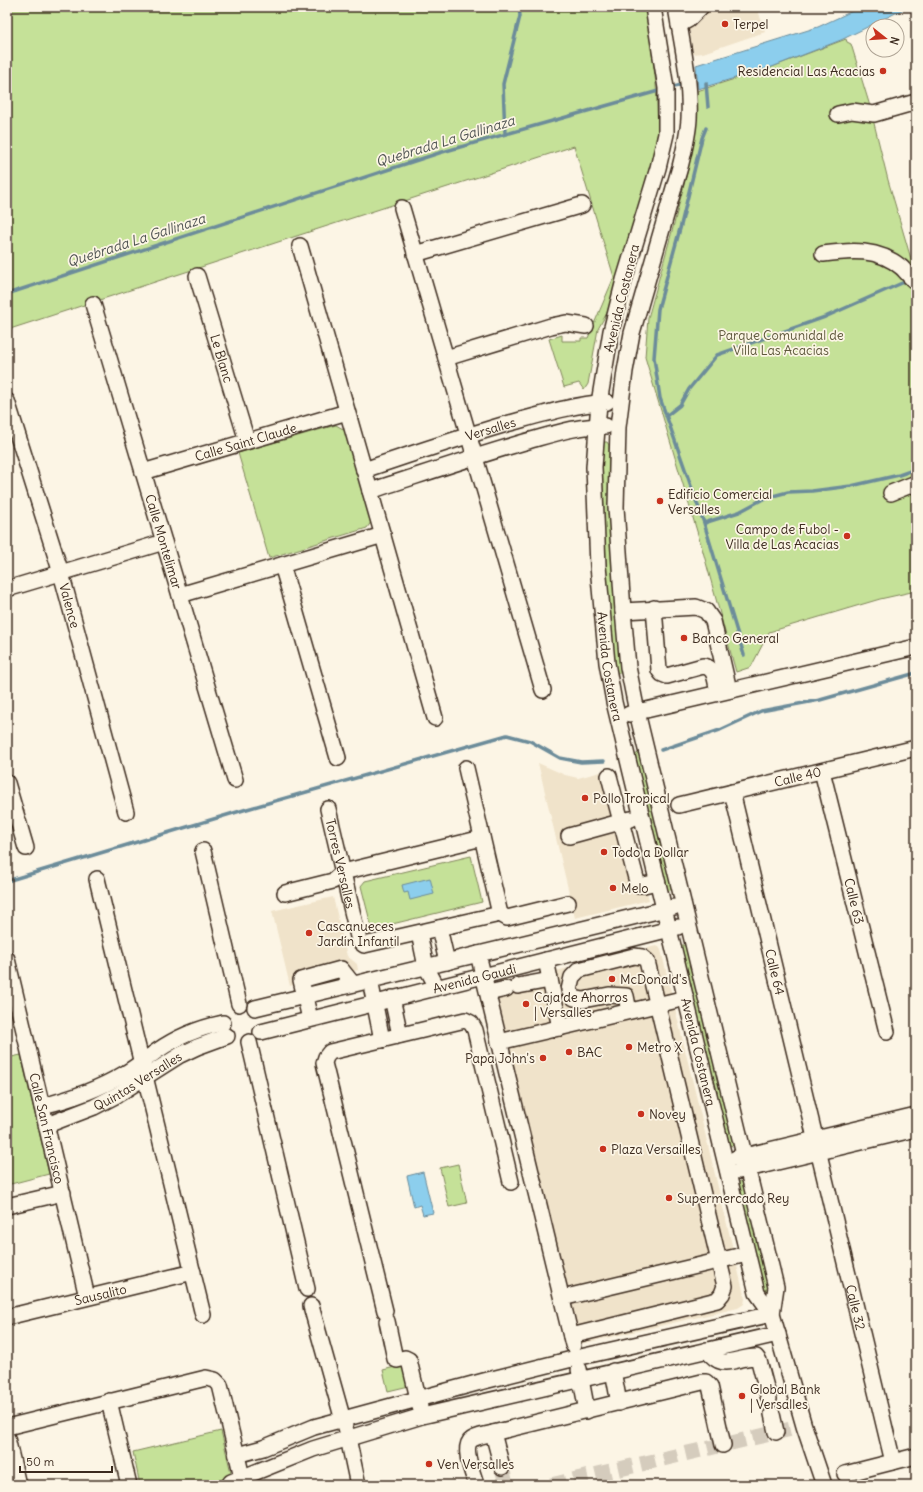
<svg xmlns="http://www.w3.org/2000/svg" width="923" height="1492" font-family="Delius,sans-serif">
	<style>
		.built { fill: #f0e3ca }
		.green { fill: #c5e198; stroke: #80865b }
		.water { fill: #8cceed; stroke: #6c8c9a }
		.lines { fill: none; stroke-linecap: round; stroke-linejoin: round }
		.stream { stroke: #6c8c9a; stroke-width: 3.5 }
		.minor-tunnel { stroke: #d5ccbd; stroke-width: 15; stroke-dasharray: 15 8; stroke-linecap: butt }
		.minor-casing { stroke: #3b2a1e; stroke-width: 18 }
		.minor { stroke: #fcf5e5; stroke-width: 15 }
		.poi-dot { fill: #c8321e; stroke: #fcf5e5; stroke-width: 1.5 }
		.labels { text-anchor: middle; stroke-width: 3.5; stroke-linejoin: round; paint-order: stroke }
		.poi-label { font-size: 13px; fill: #3b2a1e; stroke: #fcf5e5; text-anchor: start }
		.street-label { font-size: 13px; fill: #3b2a1e; stroke: #fcf5e5 }
		.park-label { font-size: 13px; fill: #5e583c; stroke: #fcf5e5 }
		.water-label { font-size: 14px; font-style: italic; fill: #4f5352; stroke: #fcf5e5 }
	</style>
	<rect width="100%" height="100%" fill="#fcf5e5"/>
	<filter id="ink" filterUnits="userSpaceOnUse"><feTurbulence type="fractalNoise" baseFrequency=".025" numOctaves="2"/><feDisplacementMap in="SourceGraphic" scale="8" xChannelSelector="R" yChannelSelector="G"/><feConvolveMatrix kernelMatrix="1 2 1 2 8 2 1 2 1" color-interpolation-filters="sRGB"/></filter>
	<g filter="url(#ink)">
		<path class="built" d="M685 7H757L765 32 703 53 693 54Z
			M538 763 565 775 578 778 612 769 623 813 632 827 649 900 575 918Z
			M333 897 347 956 357 964 358 970 290 986 272 911Z
			M656 946 659 947 661 950 745 1299 744 1304 738 1308 567 1347 480 990Z"/>
		<path class="green" d="M7 7H646L656 84 658 131 655 149 608 311 598 329 588 384 584 390 579 383 564 387 549 339 562 335V341H581V338H588L614 277 574 146 7 330Z
			M846 39 847 42 851 44 869 103 888 180 916 276V591L880 599 769 632 751 667 736 672 702 548 645 357 648 318 674 224 692 153 696 129V110L694 92 772 67Z
			M336 425 343 429 345 432 371 522 367 528 269 558 238 453Z
			M604 442H607L609 445C608 520 615 595 623 670L621 673H618L616 671C607 596 602 521 602 446Z
			M638 753 641 754 673 888 669 891 667 890 634 756Z
			M471 856 482 902 372 929 361 886 365 881Z
			M682 945H685L688 947 735 1143 732 1146 728 1144 680 948Z
			M21 1055 49 1174 7 1185V1058Z
			M458 1164 467 1203 449 1207 440 1168Z
			M741 1181 744 1183 772 1292 766 1296 764 1294 738 1184V1182Z
			M399 1366H403L409 1386 388 1391 383 1370Z
			M221 1431 234 1485H140L133 1452Z"/>
		<path class="water" d="M861 7H908L841 40 772 67 698 89 696 65 818 27Z
			M430 878 434 894 410 900 408 892 404 893 402 885Z
			M423 1172 433 1213 423 1215 420 1205 414 1207 407 1176Z"/>
		<g class="lines">
			<path class="stream" d="M706 83 708 107
				M670 88 685 84
				M706 128 702 138 681 225 658 309 654 358 660 398 704 523 744 655
				M505 134 503 84 520 16 519 7
				M7 294 439 153 662 90
				M666 416 680 405 689 389 717 355 825 317 902 283
				M704 523 739 512 765 498 788 492 812 491 851 486 899 475 916 469
				M661 750 720 730 761 711 820 700 916 673
				M7 881 247 809 507 735 530 741 560 758 581 762 604 761"/>
			<path class="minor-tunnel" d="M502 1467 506 1485
				M551 1485 804 1426"/>
			<g class="minor-casing">
				<g id="minor">
					<path id="s1" d="M653 7 666 88V134L658 168 624 280 611 331 599 403 594 467 598 566 607 663 614 702 757 1293 772 1314 804 1426 824 1485"/>
					<path d="M676 7C682 44 691 82 689 119 688 136 684 151 680 167L632 333 625 371 618 427 616 507 623 611 628 667 637 712 776 1287 772 1314"/>
					<path d="M679 25 688 20 701 7"/>
					<path d="M838 114 852 111 874 114 916 102"/>
					<path d="M402 208 543 690"/>
					<path d="M300 246 435 718"/>
					<path d="M415 254 582 205"/>
					<path d="M823 254C851 250 878 248 901 267 906 271 910 278 916 282"/>
					<path id="s2" d="M197 276 247 441"/>
					<path id="s3" d="M93 304 235 780"/>
					<path d="M446 358 551 326 566 323 586 326"/>
					<path id="s4" d="M7 401 61 573 126 812"/>
					<path id="s5" d="M364 470C411 454 459 438 506 424 540 415 572 405 607 402"/>
					<path id="s6" d="M143 472 347 412"/>
					<path d="M370 491C423 474 475 456 528 441 553 434 579 425 606 426"/>
					<path d="M891 493 916 483"/>
					<path d="M282 565 338 758"/>
					<path d="M7 589 164 542"/>
					<path d="M180 595 383 535"/>
					<path d="M654 608 659 670 662 674 667 676 703 666C716 667 715 681 718 692"/>
					<path d="M623 611 696 607 706 611 713 621 729 690"/>
					<path d="M629 714 916 647"/>
					<path d="M466 768 500 914"/>
					<path id="s7" d="M822 771 887 1032"/>
					<path d="M609 776 637 882 639 885H644L657 882"/>
					<path d="M7 783 26 848"/>
					<path id="s8" d="M732 792 893 1462"/>
					<path id="s9" d="M679 805 916 748"/>
					<path id="s10" d="M328 809 359 941 364 945 500 914 507 918 568 903"/>
					<path d="M569 836 631 819"/>
					<path d="M203 851 239 1004"/>
					<path d="M97 879 203 1315"/>
					<path d="M285 893 333 881 343 872 482 838"/>
					<path d="M439 928 447 962"/>
					<path d="M419 933 426 967 437 987"/>
					<path d="M478 954 573 1345"/>
					<path id="s11" d="M7 959 87 1297"/>
					<path d="M546 960 560 1028"/>
					<path d="M370 980 382 1040"/>
					<path d="M518 986 550 980"/>
					<path d="M488 993 506 989"/>
					<path d="M392 998 400 1035"/>
					<path d="M255 1008 674 907"/>
					<path d="M310 1019 301 980 341 969 353 984"/>
					<path id="s12" d="M261 1032 678 927"/>
					<path d="M249 1042 307 1289"/>
					<path d="M499 1042 686 998"/>
					<path d="M42 1106C71 1099 99 1089 124 1074 136 1067 146 1059 157 1051 177 1037 199 1028 223 1023"/>
					<path id="s13" d="M47 1125 94 1107 117 1095 180 1055 197 1047 227 1036"/>
					<path d="M736 1158 916 1115"/>
					<path d="M739 1171 916 1129"/>
					<path d="M7 1206 63 1193"/>
					<path d="M562 1298 747 1254"/>
					<path d="M311 1306 348 1438 358 1485"/>
					<path d="M385 1311 324 1063 326 1057 330 1052 465 1020 471 1023 475 1030 511 1182"/>
					<path id="s14" d="M7 1317 193 1272"/>
					<path d="M387 1321 395 1359 397 1360 405 1358 409 1360 420 1407"/>
					<path d="M571 1336 717 1300 722 1294 725 1286 647 961 642 957 634 956 579 970 572 977 569 990 574 998 583 1000 609 995 626 996 629 1011"/>
					<path d="M707 1350C723 1372 734 1357 756 1357L759 1361 769 1399"/>
					<path d="M579 1369 587 1411"/>
					<path d="M613 1371 619 1403"/>
					<path d="M109 1401 129 1485"/>
					<path d="M772 1414 776 1432"/>
					<path d="M7 1427 206 1378 215 1380 220 1385 244 1485"/>
					<path d="M7 1438 18 1485"/>
					<path d="M237 1455 263 1448 314 1427 484 1381 576 1358 772 1314"/>
					<path d="M502 1467 493 1433 702 1382H706L710 1386 723 1445"/>
					<path d="M845 1474 916 1456"/>
					<path d="M476 1484C473 1474 463 1450 470 1441 475 1436 487 1435 493 1433"/>
					<path d="M229 1485 231 1482 313 1449 422 1416 778 1334"/>
				</g>
			</g>
			<use href="#minor" class="minor"/>
		</g>
	</g>
	<g class="poi-dot">
		<circle cx="725" cy="24" r="4"/>
		<circle cx="883" cy="71" r="4"/>
		<circle cx="660" cy="501" r="4"/>
		<circle cx="847" cy="536" r="4"/>
		<circle cx="684" cy="638" r="4"/>
		<circle cx="585" cy="798" r="4"/>
		<circle cx="604" cy="852" r="4"/>
		<circle cx="613" cy="888" r="4"/>
		<circle cx="309" cy="933" r="4"/>
		<circle cx="612" cy="979" r="4"/>
		<circle cx="526" cy="1004" r="4"/>
		<circle cx="629" cy="1047" r="4"/>
		<circle cx="569" cy="1052" r="4"/>
		<circle cx="543" cy="1058" r="4"/>
		<circle cx="641" cy="1114" r="4"/>
		<circle cx="603" cy="1149" r="4"/>
		<circle cx="669" cy="1198" r="4"/>
		<circle cx="742" cy="1396" r="4"/>
		<circle cx="429" cy="1464" r="4"/>
	</g>
	<g class="labels">
		<g class="poi-label">
			<text x="733" y="29">Terpel</text>
			<text x="875" y="76" text-anchor="end">Residencial Las Acacias</text>
			<text x="668" y="499">Edificio Comercial<tspan x="668" dy="15">Versalles</tspan></text>
			<text x="839" y="534" text-anchor="end">Campo de Fubol -<tspan x="839" dy="15">Villa de Las Acacias</tspan></text>
			<text x="692" y="643">Banco General</text>
			<text x="593" y="803">Pollo Tropical</text>
			<text x="612" y="857">Todo a Dollar</text>
			<text x="621" y="893">Melo</text>
			<text x="317" y="931">Cascanueces<tspan x="317" dy="15">Jardín Infantil</tspan></text>
			<text x="620" y="984">McDonald's</text>
			<text x="534" y="1002">Caja de Ahorros<tspan x="534" dy="15">| Versalles</tspan></text>
			<text x="637" y="1052">Metro X</text>
			<text x="577" y="1057">BAC</text>
			<text x="535" y="1063" text-anchor="end">Papa John's</text>
			<text x="649" y="1119">Novey</text>
			<text x="611" y="1154">Plaza Versailles</text>
			<text x="677" y="1203">Supermercado Rey</text>
			<text x="750" y="1394">Global Bank<tspan x="750" dy="15">| Versalles</tspan></text>
			<text x="437" y="1469">Ven Versalles</text>
		</g>
		<g class="street-label">
			<text transform="translate(621 298) rotate(-76)" y="5">Avenida Costanera</text>
			<text dy="5" stroke="none"><textPath href="#s2" startOffset="86">Le Blanc</textPath></text>
			<text dy="5" stroke="none"><textPath href="#s5" startOffset="133">Versalles</textPath></text>
			<text dy="5" stroke="none"><textPath href="#s6" startOffset="107">Calle Saint Claude</textPath></text>
			<text dy="5" stroke="none"><textPath href="#s3" startOffset="248">Calle Montelimar</textPath></text>
			<text dy="5" stroke="none"><textPath href="#s4" startOffset="214">Valence</textPath></text>
			<text dy="5" stroke="none"><textPath href="#s1" startOffset="670">Avenida Costanera</textPath></text>
			<text dy="5" stroke="none"><textPath href="#s9" startOffset="122">Calle 40</textPath></text>
			<text dy="5" stroke="none"><textPath href="#s10" startOffset="56">Torres Versalles</textPath></text>
			<text dy="5" stroke="none"><textPath href="#s7" startOffset="134">Calle 63</textPath></text>
			<text dy="5" stroke="none"><textPath href="#s8" startOffset="185">Calle 64</textPath></text>
			<text dy="5" stroke="none"><textPath href="#s12" startOffset="220">Avenida Gaudi</textPath></text>
			<text dy="5" stroke="none"><textPath href="#s1" startOffset="1066">Avenida Costanera</textPath></text>
			<text dy="5" stroke="none"><textPath href="#s13" startOffset="101">Quintas Versalles</textPath></text>
			<text dy="5" stroke="none"><textPath href="#s11" startOffset="174">Calle San Francisco</textPath></text>
			<text dy="5" stroke="none"><textPath href="#s14" startOffset="96">Sausalito</textPath></text>
			<text dy="5" stroke="none"><textPath href="#s8" startOffset="530">Calle 32</textPath></text>
		</g>
		<g class="park-label">
			<text x="781" y="340">Parque Comunidal de<tspan x="781" dy="15">Villa Las Acacias</tspan></text>
		</g>
		<g class="water-label">
			<text transform="translate(445 141) rotate(-17)" y="5">Quebrada La Gallinaza</text>
			<text transform="translate(136 240) rotate(-18)" y="5">Quebrada La Gallinaza</text>
		</g>
	</g>
	<rect width="923" height="1492" fill="none" stroke="#fcf5e5" stroke-width="24"/>
	<rect x="12" y="12" width="899" height="1468" fill="none" stroke="#3b2a1e" stroke-width="1.5" filter="url(#ink)"/>
	<g transform="translate(885 38) rotate(107)"><circle r="19" fill="#fcf5e5" stroke="#afa495"/>
	<path d="M0-3L7 15L0 10L-7 15Z" fill="#c8321e"/>
	<text y="-6" font-size="11" font-weight="bold" text-anchor="middle" fill="#3b2a1e">N</text>
	</g>
	<path d="M20 1466v6h92v-6" fill="none" stroke="#3b2a1e" stroke-width="2"/>
	<text x="26" y="1466" font-size="12" fill="#3b2a1e" stroke="#fcf5e5" stroke-width="3" paint-order="stroke">50 m</text>
</svg>
